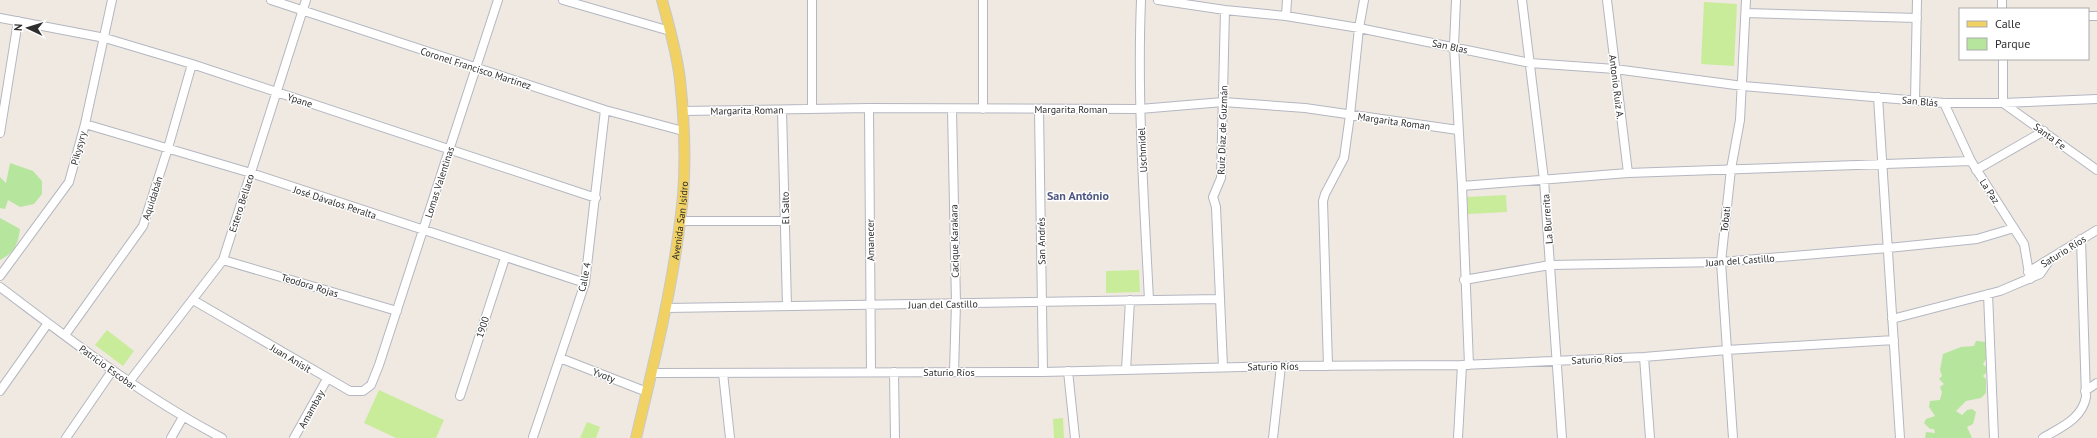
<svg xmlns="http://www.w3.org/2000/svg" width="2097" height="438" font-family="'PT Sans',sans-serif">
	<style>
		.green { fill: #b6e59e }
		.pitch { fill: #c9ec9a }
		.lines { fill: none; stroke-linecap: round; stroke-linejoin: round }
		.minor-casing { stroke: #b4b7c1; stroke-width: 10 }
		.major-casing { stroke: #c9c9c9; stroke-width: 12 }
		.minor { stroke: #fff; stroke-width: 8 }
		.major { stroke: #f2d163; stroke-width: 10 }
		.labels { text-anchor: middle; stroke-width: 3; stroke-linejoin: round; paint-order: stroke }
		.street-label { font-size: 10px; fill: #2e2e2e; stroke: #fff }
		.quarter-label { font-size: 12px; font-weight: bold; fill: #4d5680; stroke: #fff }
	</style>
	<rect width="100%" height="100%" fill="#efe9e1"/>
	<path class="green" d="M10 163 33 171 42 181V194L34 204 20 207 8 200 5 209 0 208V177L6 183Z
		M0 218 20 229C18 245 14 253 0 260Z
		M1976 341 1986 342 1985 347 1988 356 1983 364 1986 367V373L1983 376 1986 379V393L1981 398 1966 401 1956 411 1962 415 1967 410 1972 409 1976 412 1973 424 1967 427 1972 438H1925L1926 432 1935 433 1934 429H1930L1924 423 1926 419 1935 416 1929 407 1930 401 1940 400 1942 392 1940 387 1944 384 1939 379 1942 376 1940 370 1943 354 1961 347 1974 346Z"/>
	<path class="pitch" d="M1704 2 1737 4 1734 66 1701 64Z
		M1506 195 1507 212 1468 214 1467 197Z
		M1139 270 1140 292 1106 293V271Z
		M107 330 134 351 123 366 95 345Z
		M379 390 444 420 436 438H396L364 423Z
		M1063 418 1064 438H1054L1053 419Z
		M587 422 600 427 596 438H580Z"/>
	<g class="lines">
		<g class="minor-casing">
			<path id="minor" d="M271 0 605 110 683 131
				M563 0 670 31
				M1141 0C1137 100 1144 200 1149 300
				M1158 0 1225 10 1286 16 1359 28 1530 63 1615 69 1743 86 1944 103H2003L2097 99
				M1456 0 1454 46 1462 186 1469 365
				M1522 0 1544 180 1562 438
				M1607 0 1628 173
				M2002 0V9
				M1746 13 1917 18
				M1286 16 1287 0
				M2088 16H2097
				M0 18 105 38 192 64 596 198
				M2003 59V103L2097 170
				M1878 97 1900 438
				M1915 101 1917 0
				M1944 103 1971 161 2024 244 2030 279
				M869 108 871 372
				M812 109V0
				M952 109 956 303 954 372
				M983 109V0
				M782 110 787 306
				M1039 110 1043 372
				M683 111 869 108 1140 109 1223 102 1305 108 1458 130
				M85 124 251 173 585 283
				M0 133 18 21
				M1976 170 2044 131
				M1462 186 1628 173 1971 161
				M681 221H785
				M223 260 397 311
				M2028 272 2097 230
				M0 276 69 182 85 124 112 0
				M1464 280 1550 265 1721 262 1888 248 1977 239 2014 228
				M0 287C72 341 142 396 222 438
				M1988 294 1994 438
				M193 300 350 391H363L371 385 379 365 498 0
				M666 308 1220 299
				M1892 319 2000 291 2040 274 2049 261
				M65 335 143 226 168 148 192 64
				M1644 357 1650 438
				M560 358 647 392
				M1328 366 1323 201 1325 194 1344 158 1350 115 1359 28 1364 0
				M1223 367 1216 207 1213 197 1221 178 1225 10
				M1126 370 1130 300
				M1068 371 1075 438
				M894 372 895 438
				M652 373 1043 372 1281 366 1462 365 1644 357 1727 350 1894 340
				M723 373 730 438
				M129 382 223 260 306 0
				M0 391 48 323
				M2085 391 2097 383
				M460 396 505 258
				M533 437 585 283 605 110
				M66 438 112 371
				M171 438 183 417
				M294 438 327 379
				M1273 438 1281 366
				M1458 438 1462 365
				M1733 438 1721 262 1731 169 1740 120 1746 0
				M2043 438C2061 427 2082 419 2086 397L2081 239"/>
		</g>
		<g class="major-casing">
			<g id="major">
				<path id="s1" d="M636 438C653 366 671 295 680 222 687 175 685 126 680 80 677 53 669 26 662 0"/>
			</g>
		</g>
		<use href="#minor" class="minor"/>
		<use href="#major" class="major"/>
	</g>
	<g class="labels">
		<g class="street-label">
			<text transform="translate(1450 46) rotate(12)" y="4">San Blas</text>
			<text transform="translate(476 68) rotate(18)" y="4">Coronel Francisco Martínez</text>
			<text transform="translate(1617 87) rotate(83)" y="4">Antonio Ruiz A.</text>
			<text transform="translate(300 100) rotate(18)" y="4">Ypane</text>
			<text transform="translate(1920 101) rotate(5)" y="4">San Blás</text>
			<text x="1071" y="113">Margarita Roman</text>
			<text transform="translate(747 110) rotate(-1)" y="4">Margarita Roman</text>
			<text transform="translate(1394 121) rotate(8)" y="4">Margarita Roman</text>
			<text transform="translate(1222 130) rotate(-88)" y="4">Ruíz Díaz de Guzmán</text>
			<text transform="translate(2050 136) rotate(36)" y="4">Santa Fe</text>
			<text transform="translate(78 148) rotate(-75)" y="4">Pikysyry</text>
			<text transform="translate(1142 150) rotate(-93)" y="4">Uschmidel</text>
			<text transform="translate(439 182) rotate(-72)" y="4">Lomas Valentinas</text>
			<text transform="translate(1990 191) rotate(57)" y="4">La Paz</text>
			<text transform="translate(152 198) rotate(-72)" y="4">Aquidabán</text>
			<text transform="translate(335 202) rotate(18)" y="4">José Dávalos Peralta</text>
			<text transform="translate(241 203) rotate(-72)" y="4">Estero Bellaco</text>
			<text transform="translate(785 208) rotate(-91)" y="4">El Salto</text>
			<text transform="translate(1547 219) rotate(-94)" y="4">La Burrerita</text>
			<text transform="translate(1725 219) rotate(-83)" y="4">Tobati</text>
			<text dy="4" stroke="none"><textPath href="#s1" startOffset="222">Avenida San Isidro</textPath></text>
			<text transform="translate(870 240) rotate(-91)" y="4">Amanecer</text>
			<text transform="translate(954 241) rotate(-91)" y="4">Cacique Karakara</text>
			<text transform="translate(1041 241) rotate(-91)" y="4">San Andrés</text>
			<text transform="translate(2063 251) rotate(-32)" y="4">Saturio Ríos</text>
			<text transform="translate(1740 260) rotate(-4)" y="4">Juan del Castillo</text>
			<text transform="translate(584 277) rotate(-79)" y="4">Calle 4</text>
			<text transform="translate(310 285) rotate(17)" y="4">Teodora Rojas</text>
			<text transform="translate(943 304) rotate(-1)" y="4">Juan del Castillo</text>
			<text transform="translate(482 327) rotate(-72)" y="4">1900</text>
			<text transform="translate(291 358) rotate(31)" y="4">Juan Anisit</text>
			<text transform="translate(1597 359) rotate(-3)" y="4">Saturio Ríos</text>
			<text transform="translate(1273 366) rotate(-1)" y="4">Saturio Ríos</text>
			<text transform="translate(108 367) rotate(36)" y="4">Patricio Escobar</text>
			<text x="949" y="376">Saturio Ríos</text>
			<text transform="translate(604 375) rotate(21)" y="4">Yvoty</text>
			<text transform="translate(311 409) rotate(-61)" y="4">Amambay</text>
		</g>
		<g class="quarter-label">
			<text x="1078" y="200">San António</text>
		</g>
	</g>
	<rect x="1959" y="8" width="130" height="52" fill="#ffffff" stroke="#ababab"/>
	<rect x="1967" y="21" width="20" height="6" fill="#f2d163" stroke="#ababab"/>
	<text x="1995" y="28" font-size="12" fill="#2e2e2e">Calle</text>
	<rect x="1967" y="38" width="20" height="12" fill="#b6e59e" stroke="#ababab"/>
	<text x="1995" y="48" font-size="12" fill="#2e2e2e">Parque</text>
	<g transform="translate(28 28) rotate(274)" stroke="#ffffff" stroke-width="3" paint-order="stroke">
	<path d="M0-3L7 15L0 10L-7 15Z" fill="#2e2e2e"/>
	<text y="-6" font-size="11" font-weight="bold" text-anchor="middle" fill="#2e2e2e">N</text>
	</g>
</svg>
